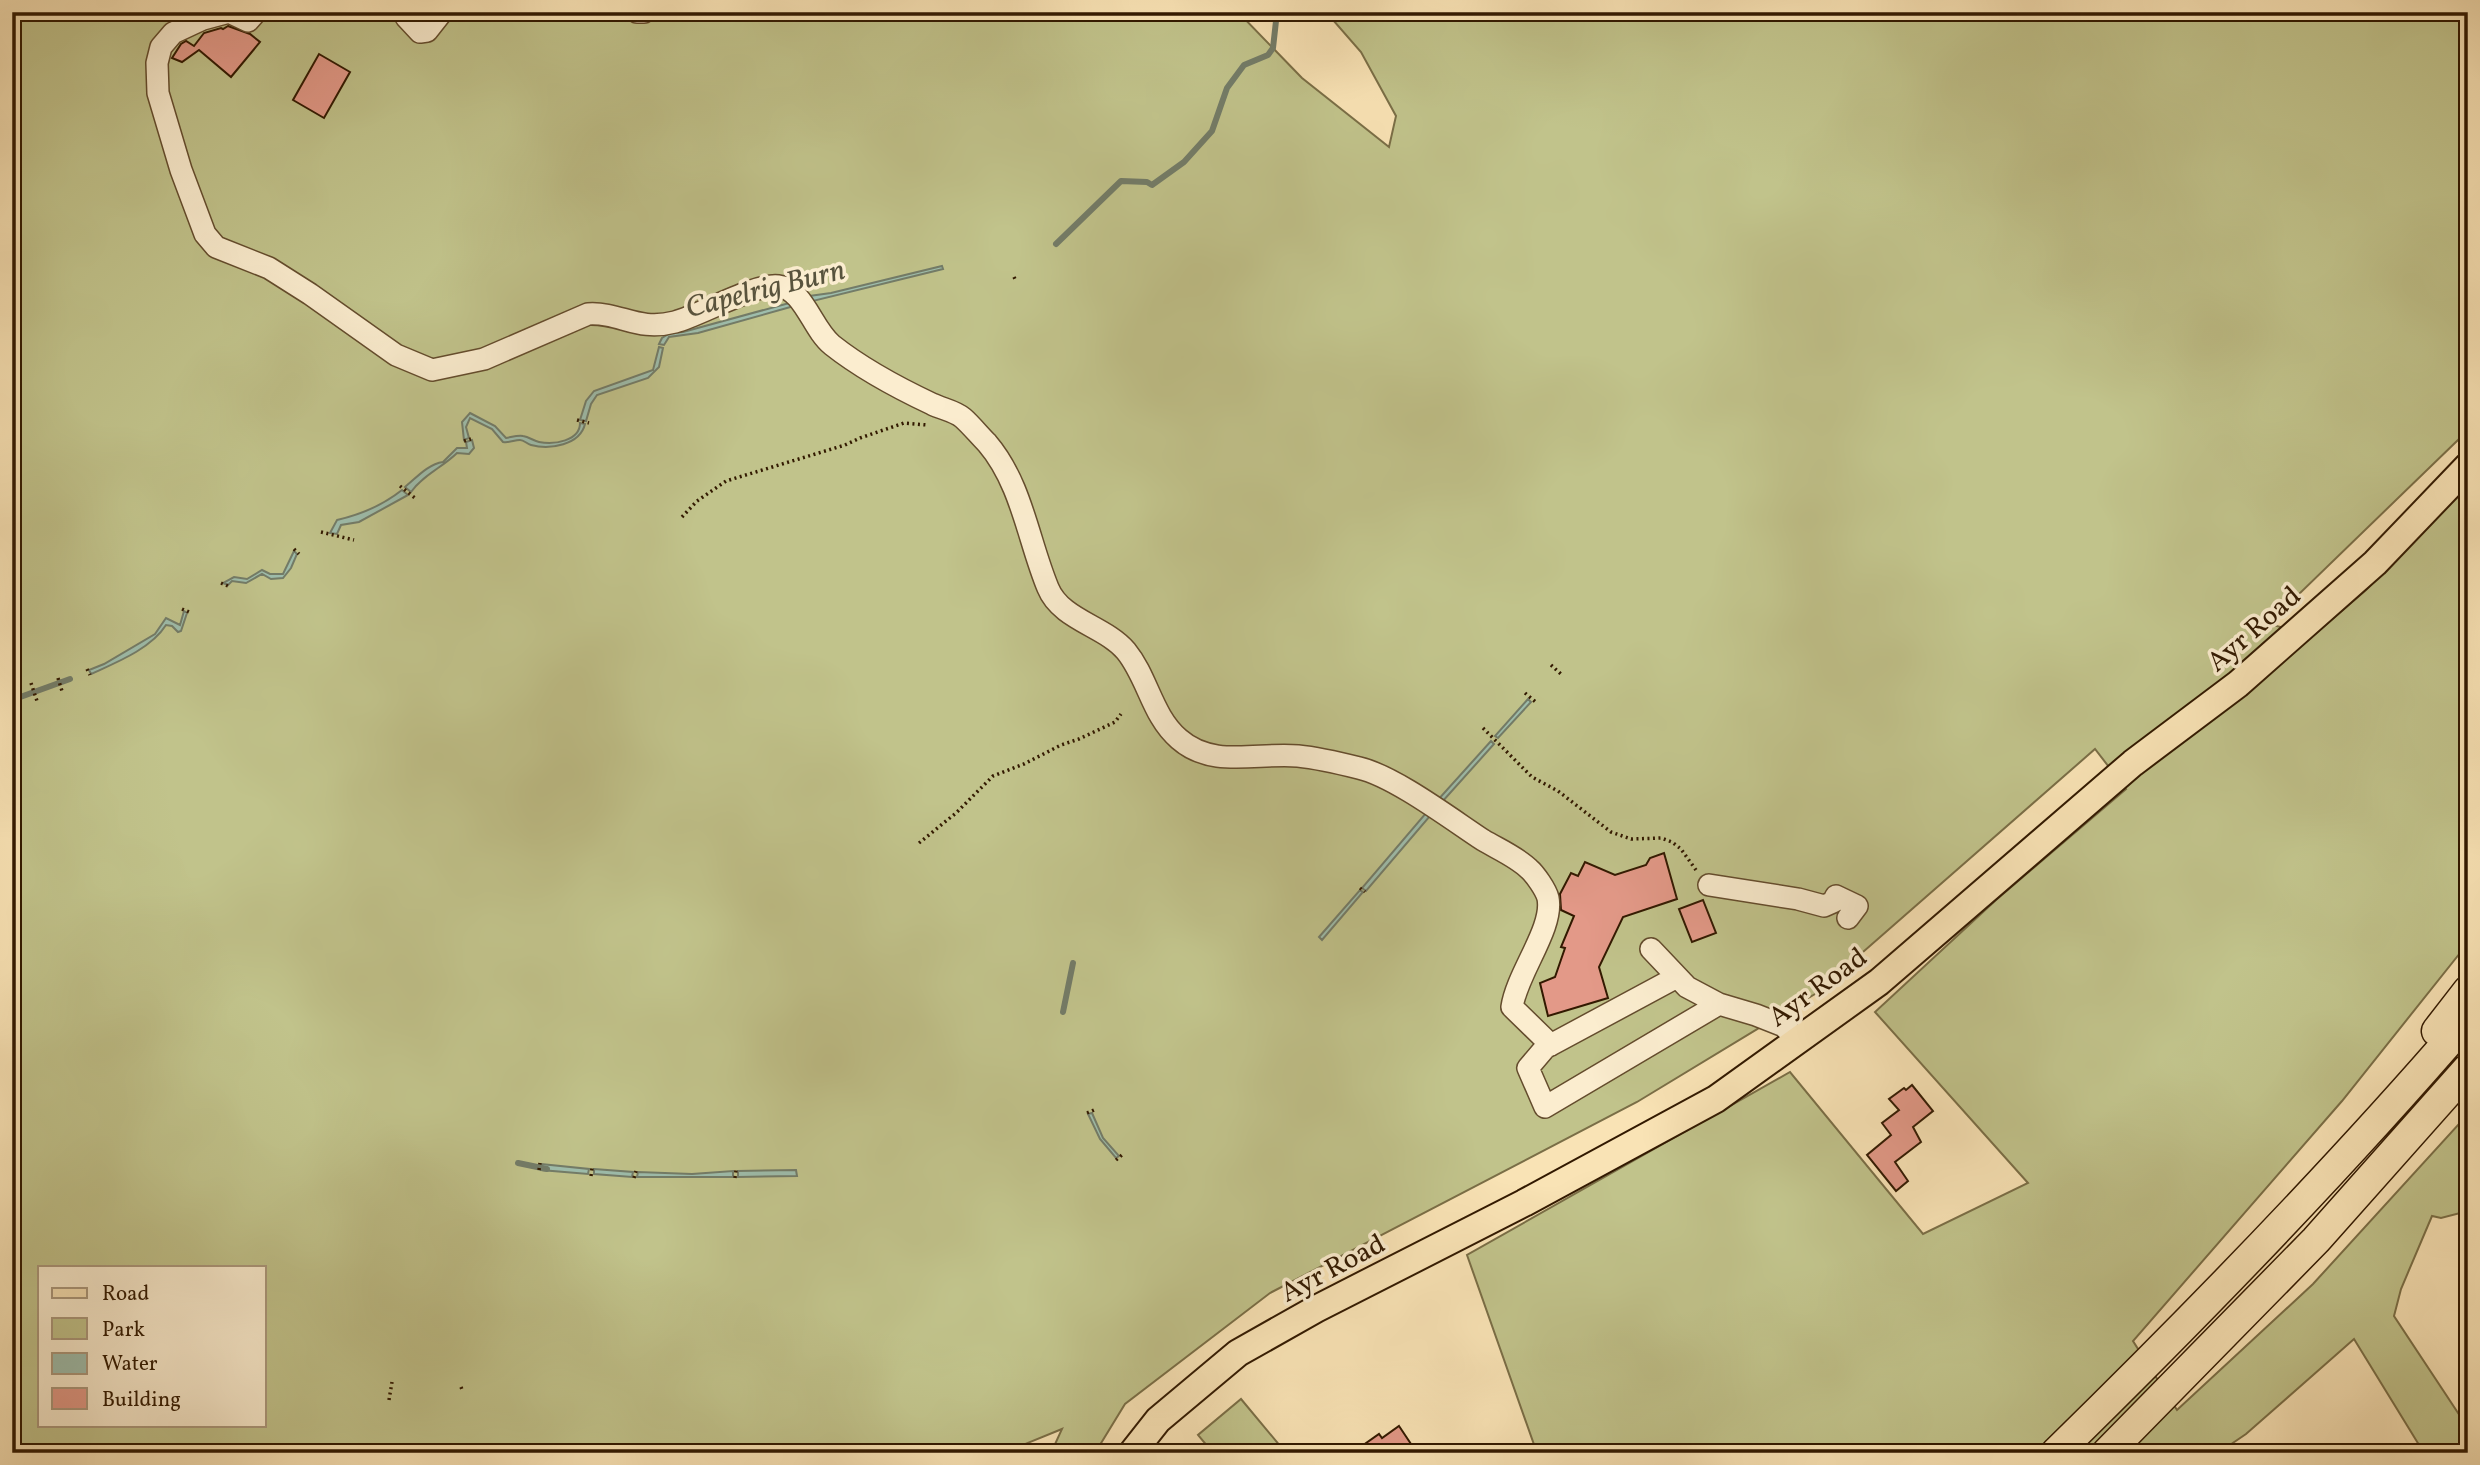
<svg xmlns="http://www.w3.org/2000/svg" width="2480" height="1465" font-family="Vollkorn,serif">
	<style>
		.green { fill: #c1c38b; stroke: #7a6e46; stroke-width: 2; fill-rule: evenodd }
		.water { fill: #9ebead; stroke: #737c68; stroke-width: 2 }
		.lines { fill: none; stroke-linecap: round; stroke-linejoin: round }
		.stream { stroke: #737c68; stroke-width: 6 }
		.building { fill: #e39988; stroke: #321900; stroke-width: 2 }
		.minor-casing { stroke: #644c2d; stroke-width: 24 }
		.major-casing { stroke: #321900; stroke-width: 30 }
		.highway-casing { stroke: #321900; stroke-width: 33 }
		.path { stroke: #321900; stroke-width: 3.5; stroke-dasharray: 2 3.5; stroke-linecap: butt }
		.minor { stroke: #fbedcf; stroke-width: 21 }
		.major { stroke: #f9e3b5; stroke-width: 26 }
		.highway { stroke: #f9e3b5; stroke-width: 30 }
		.labels { text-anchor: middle; stroke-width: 7; stroke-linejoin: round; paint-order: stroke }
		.street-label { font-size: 28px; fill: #321900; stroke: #fbedcf }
		.water-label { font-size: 30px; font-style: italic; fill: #58533d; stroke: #fbedcf }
	</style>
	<rect width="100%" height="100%" fill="#f9e3b5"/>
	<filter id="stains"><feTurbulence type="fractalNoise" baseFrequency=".00286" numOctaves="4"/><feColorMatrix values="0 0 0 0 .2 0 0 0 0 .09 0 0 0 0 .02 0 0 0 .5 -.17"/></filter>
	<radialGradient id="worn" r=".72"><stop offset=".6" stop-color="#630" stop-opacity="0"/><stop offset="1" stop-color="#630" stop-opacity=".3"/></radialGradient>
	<path class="green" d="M12 12H1238L1302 78 1389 147 1396 116 1361 52 1326 12H2468V428L2459 439 2268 624 2314 635 2366 590 2468 485V943L2342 1101 2133 1341 2177 1410 2313 1284 2468 1114V1211L2441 1218 2432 1216 2401 1289 2394 1316 2468 1428V1453H2424L2354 1339 2246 1434 2218 1453H1537L1467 1255 1790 1072 1923 1234 2028 1183 1875 1012 1996 900 2126 789 2095 749 1815 994 1637 1102 1270 1293 1125 1404 1095 1453H1051L1062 1429 1003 1453H12ZM40 1267H264V1425H40Z
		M1241 1399 1286 1453H1213L1198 1435Z"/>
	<path class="water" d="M942 266 943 269 813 301 809 296 831 293Z
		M793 302 794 306 698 333 669 337 664 345 659 344 662 338 670 333 683 332Z
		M659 347 663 348 659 367 648 378 597 395 591 404 586 421 580 420 586 401 594 391 653 370Z
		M470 413 495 426 506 438C512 437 518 435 523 436 529 437 534 441 539 442 554 445 580 441 580 423L585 424C580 445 550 450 531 445 527 444 524 440 520 440 514 440 510 443 503 442L492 429 470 418 466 427 469 438 464 440 462 422Z
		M472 440 474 448 469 454 457 453C443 467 423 475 411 492L405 487C416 478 428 464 443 462L457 448H467L466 442Z
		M402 490 408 495 359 522 341 525 337 534 330 533 337 520C359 515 383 505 402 490Z
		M294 551 297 554 291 568 283 578 271 579 262 574 246 583 232 581 228 585 223 583 234 577 247 579 262 570 270 574H283Z
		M184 611 187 613 181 631 178 632 172 626 166 625C151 649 115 663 91 674L89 670 104 664 155 634 166 618 180 625Z
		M1528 699 1531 702 1498 738 1495 736Z
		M1491 741 1494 744 1442 802H1436Z
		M1426 813 1430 816 1366 891 1362 888Z
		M1360 890 1363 892 1322 940 1319 937Z
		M1092 1113 1103 1138 1119 1156 1116 1158 1100 1139 1088 1114Z
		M541 1164 589 1169 588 1174 541 1170Z
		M594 1169 633 1172 632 1177 594 1174Z
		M796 1170 797 1176 738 1177V1171Z
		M733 1171V1177H637L638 1172 692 1174Z"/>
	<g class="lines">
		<path class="stream" d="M1056 244 1121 181 1147 182 1152 185 1184 162 1212 131 1227 88 1244 65 1268 55 1273 48 1277 12
			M12 700 70 679
			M1063 1012 1073 963
			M518 1163 547 1169"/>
	</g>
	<path class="building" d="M228 26 250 34 260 42 231 77 199 50 182 62 172 58 181 44 186 41 194 46 204 33 221 28 223 29Z
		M319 54 350 72 324 118 293 100Z
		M1664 853 1677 899 1623 917 1599 967 1608 998 1548 1016 1540 983 1555 977 1565 948 1561 947 1574 916 1561 910 1560 894 1571 873 1578 876 1585 862 1615 875 1646 865 1650 858Z
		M1703 900 1716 933 1692 942 1679 909Z
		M1912 1085 1933 1111 1913 1127 1921 1142 1895 1162 1908 1181 1896 1191 1867 1155 1891 1135 1882 1123 1899 1110 1889 1099 1904 1088 1906 1090Z
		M1399 1426 1417 1453H1352L1379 1434 1382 1438Z"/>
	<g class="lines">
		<g class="minor-casing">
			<path id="minor" d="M229 12 203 19 173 33 161 47 157 63 158 93 181 170 205 234 216 247 269 268 310 294 396 355 432 370 484 359 588 314C621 312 637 332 675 322 701 315 756 283 778 286 804 289 812 329 832 345 861 368 898 388 932 404 942 409 955 411 963 418 971 425 979 435 987 443 1022 484 1028 540 1048 588 1061 620 1105 626 1126 651 1148 678 1152 716 1179 739 1213 769 1258 752 1298 756 1318 758 1339 763 1359 768 1394 776 1451 819 1483 840 1498 849 1517 857 1529 869 1535 874 1546 890 1548 898 1554 928 1517 973 1512 1007L1551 1045
				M229 12 248 21 256 12
				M405 12 406 17 420 32 427 31 442 12
				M637 12H644
				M1709 885 1798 899 1824 906 1833 902 1836 896 1857 906 1848 918
				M1651 949 1687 987 1719 1004 1756 1015 1784 1026 1797 1041
				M1677 977 1545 1048 1528 1068 1545 1107 1719 1004"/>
		</g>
		<g class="major-casing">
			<path id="major" d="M1132 1453 1158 1420 1238 1353 1316 1309 1524 1203 1716 1099 1879 982 2133 763 2238 684 2375 563 2468 466"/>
		</g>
		<g class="highway-casing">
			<path id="highway" d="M2437 1031 2468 991
				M2056 1453C2199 1313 2338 1170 2468 1019
				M2107 1453 2316 1240 2468 1069"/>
		</g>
		<path class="path" d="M1014 277 1016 281
			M577 420 589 423
			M464 441 471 439
			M400 486 415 498
			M682 517 697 501 726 481 845 445 860 438 904 423 927 425
			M321 532 354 540
			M294 549 299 554
			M221 583 228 586
			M182 609 189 612
			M1551 665 1562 675
			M87 669 90 675
			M58 678 62 691
			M31 683 37 701
			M1525 693 1537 703
			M12 704 15 709
			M1483 728 1532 777 1558 791 1611 832 1631 839 1661 838 1672 842 1681 849 1696 870
			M919 843 956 813 993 776 1024 764 1061 745 1079 739 1115 722 1121 714
			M1360 888 1365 892
			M1087 1113 1094 1110
			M1116 1160 1122 1155
			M539 1170 540 1163
			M591 1176 592 1168
			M634 1178 636 1171
			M735 1178 736 1170
			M461 1387 463 1392
			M389 1400 392 1382"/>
		<use href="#minor" class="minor"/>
		<use href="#major" class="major"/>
		<use href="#highway" class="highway"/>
	</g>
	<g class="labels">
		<g class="street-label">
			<text transform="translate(2253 628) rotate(-41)" y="10">Ayr Road</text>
			<text transform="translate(1817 986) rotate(-36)" y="10">Ayr Road</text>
			<text transform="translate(1332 1267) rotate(-28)" y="10">Ayr Road</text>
		</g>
		<g class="water-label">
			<text transform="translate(765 288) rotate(-14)" y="10">Capelrig Burn</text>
		</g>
	</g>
	<rect width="2480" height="1465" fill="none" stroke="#f9e3b5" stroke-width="42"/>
	<rect x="14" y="14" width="2452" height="1437" fill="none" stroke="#321900" stroke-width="3.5"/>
	<rect x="21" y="21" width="2438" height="1423" fill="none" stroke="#321900" stroke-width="2"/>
	<rect x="38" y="1266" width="228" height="161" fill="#fbedcf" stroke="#ab987c" stroke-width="2"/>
	<rect x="52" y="1288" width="35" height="10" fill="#f9e3b5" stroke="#ab987c" stroke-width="2"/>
	<text x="102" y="1300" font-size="21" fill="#321900">Road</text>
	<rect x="52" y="1318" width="35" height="21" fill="#c1c38b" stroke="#ab987c" stroke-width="2"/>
	<text x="102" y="1336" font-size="21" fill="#321900">Park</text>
	<rect x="52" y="1353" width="35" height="21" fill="#9ebead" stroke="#ab987c" stroke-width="2"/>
	<text x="102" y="1370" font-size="21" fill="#321900">Water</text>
	<rect x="52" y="1388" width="35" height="21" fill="#e39988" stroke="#ab987c" stroke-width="2"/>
	<text x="102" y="1406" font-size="21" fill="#321900">Building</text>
	<rect width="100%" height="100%" filter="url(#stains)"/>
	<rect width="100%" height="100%" fill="url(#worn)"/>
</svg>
